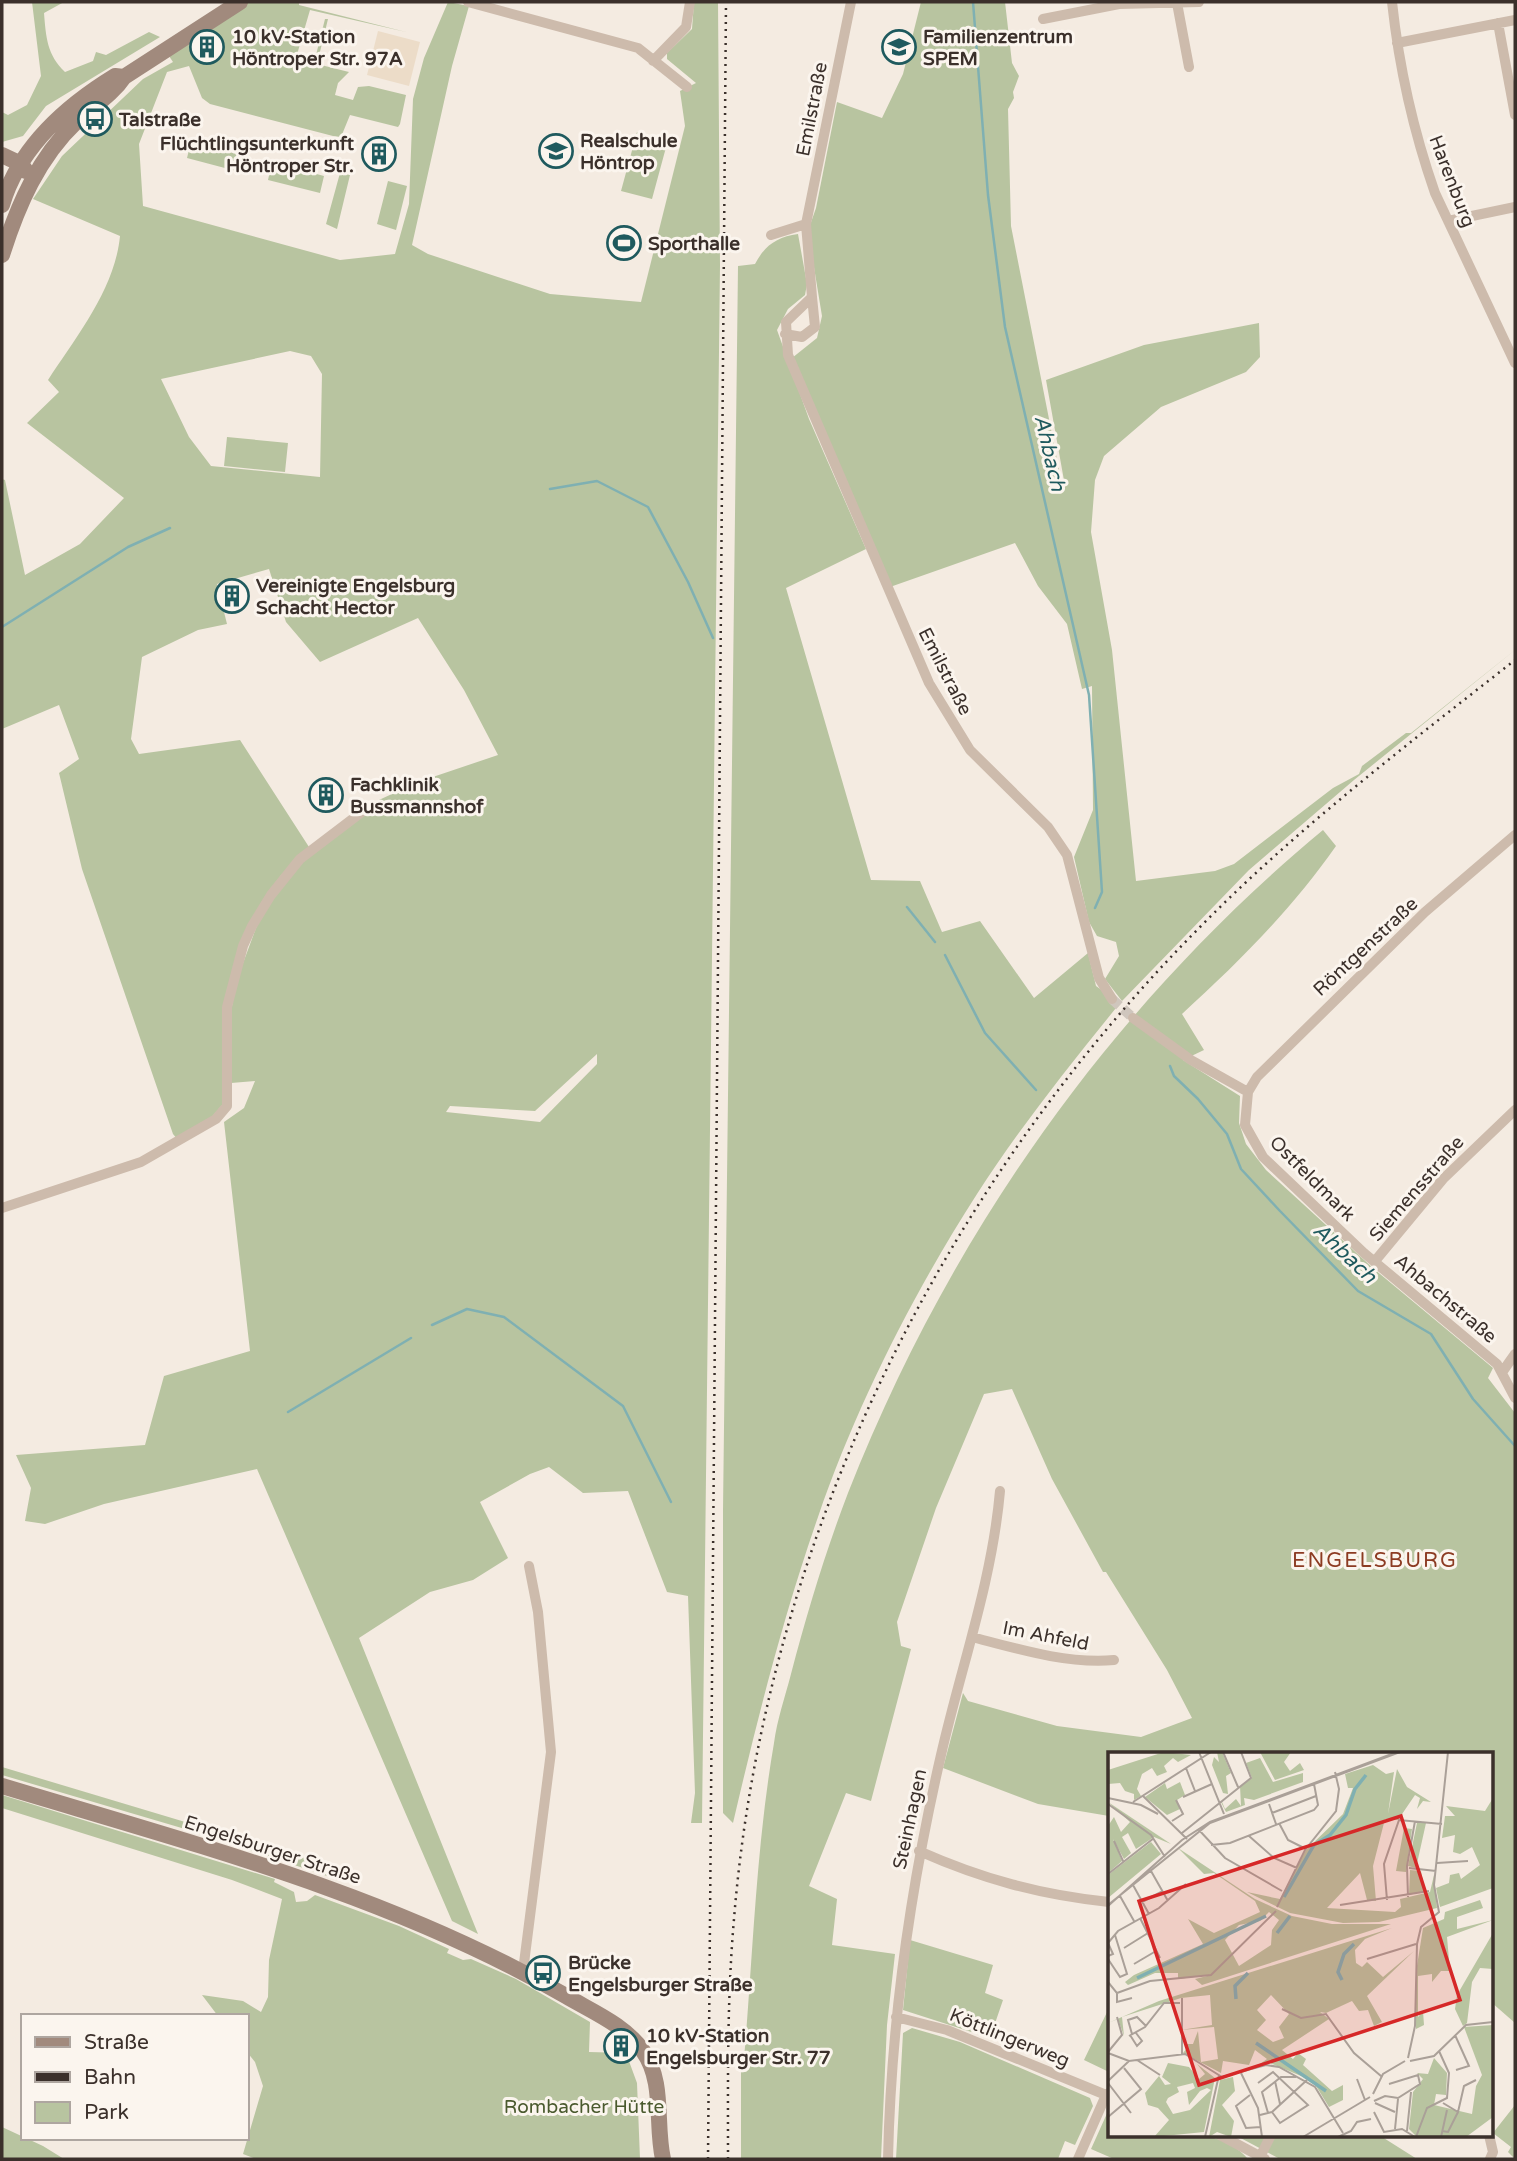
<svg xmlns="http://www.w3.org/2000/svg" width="1517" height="2161" font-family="'Varela Round',sans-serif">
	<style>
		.green { fill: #b8c4a0; fill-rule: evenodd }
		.plaza { fill: #ecdcc8 }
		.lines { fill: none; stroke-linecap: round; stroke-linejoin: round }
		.stream { stroke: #7fb0b2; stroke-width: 2.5 }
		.street-tunnel { stroke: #cfc6bd; stroke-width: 10; stroke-dasharray: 10 5; stroke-linecap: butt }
		.street { stroke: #cdbbac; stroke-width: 10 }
		.secondary { stroke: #a18a7d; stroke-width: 16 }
		.rail { stroke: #3b302b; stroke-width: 2.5; stroke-dasharray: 2 5; stroke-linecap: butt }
		.labels { text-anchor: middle; stroke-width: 6; stroke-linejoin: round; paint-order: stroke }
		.poi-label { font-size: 19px; font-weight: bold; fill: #3b302b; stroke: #fbf5ee; text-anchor: start }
		.street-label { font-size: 19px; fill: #3b302b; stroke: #fbf5ee }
		.park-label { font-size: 19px; fill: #4a5a2e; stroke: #fbf5ee }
		.water-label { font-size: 21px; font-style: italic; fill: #1f5a5e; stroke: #fbf5ee }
		.neighbourhood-label { font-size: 21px; letter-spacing: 2px; fill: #8c3b22; stroke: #fbf5ee }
		.inset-river { fill: none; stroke: #7fb0b2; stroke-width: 3.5 }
		.inset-road { fill: none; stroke: #aaa098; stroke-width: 2 }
		.view { fill: #d62828; fill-opacity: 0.15; stroke: #d62828; stroke-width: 3.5 }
		.inset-edge { fill: none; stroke: #3b302b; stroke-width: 3.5 }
	</style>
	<rect width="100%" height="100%" fill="#f4ebe1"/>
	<path class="green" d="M32 2H64L44 13C46 37 47 55 65 72L93 61 96 52 106 55 149 32 160 37 46 106 23 136 2 142V112L8 115 27 105 41 76Z
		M248 2H299V5L406 32 310 10 296 58 314 63 325 19H328L317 64 349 72 338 83 335 95 353 100 358 87 369 86 406 95 400 124 398 127 350 115 341 137 333 136 210 104 202 98 189 66 167 72 139 144 143 206 340 260 395 254 409 204 413 99 424 58 448 2 469 6 452 66 412 245 428 254 550 294 641 302 685 126 680 91 696 83 667 59V53L692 29 694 2H718L720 265 702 1823H691L695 1793 688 1596 667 1592 628 1491 583 1493 549 1467 530 1474 480 1502 508 1558 473 1580 430 1592 359 1638 478 1934 452 1921 257 1469 104 1504 45 1524 25 1521 31 1488 16 1455 145 1445 164 1376 250 1351 224 1122 244 1108 255 1081 231 1083 230 1018 236 982 259 920 282 874C220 956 227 1007 223 1104L211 1118 178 1140 173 1134 82 869 59 773 79 759 59 705 2 729V479L5 480 25 575 80 544 124 498 27 423 59 392 48 380C76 337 115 289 120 236L33 199 62 156 143 79 173 62 167 53ZM290 351 311 356 322 374 320 477 211 466 189 437 161 379ZM269 569 286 622 320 662 418 618 464 690 498 755 418 782 368 805 309 847 240 740 139 754 131 739 142 657 198 630 227 624 217 584ZM597 1054V1064L540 1122 446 1112 450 1106 535 1111Z
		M921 2H1005L1012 63 1019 76 1013 92 1014 98 1008 109 1011 226 1063 490 1065 486 1046 380 1144 345 1259 323 1260 357 1246 372 1161 407 1104 456 1095 480 1091 532 1112 650 1136 881 1215 871 1234 864 1333 788 1359 774 1362 766 1406 733H1411L1515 650 1354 780 1249 870 1122 1001 1105 979 1119 956 1116 942 1097 936 1089 922 1074 857 1093 810 1092 686 1082 689 1067 624 1038 586 1015 543 890 587 792 358 817 338 822 316 808 231 816 208 837 102 882 118 903 74Z
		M637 132 668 140 652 199 621 191Z
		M191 142 244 156 240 172 187 158Z
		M272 162 324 176 320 193 268 180Z
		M340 173 350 175 337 229 326 224Z
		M388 181 407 186 396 230 377 224Z
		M798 234 807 284 805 295 788 309 777 330 809 419 866 549 786 588 871 880 920 881 942 932 980 921 1034 998 1088 953 1096 986 1120 1003C1070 1065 1020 1127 977 1194 914 1292 856 1406 818 1517 783 1617 757 1720 733 1823L723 1813V1510L738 266 755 264C765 245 777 237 798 234Z
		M227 437 288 443 285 472 224 466Z
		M1323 830 1336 846C1292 909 1239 962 1182 1014L1204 1050 1183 1060 1240 1096 1239 1123 1246 1144 1266 1170 1374 1269 1493 1368 1488 1378 1515 1413V2023L1491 2002V1753H1109V1816L1038 1804 943 1768 963 1693 968 1701 1057 1726 1141 1737 1192 1718 1167 1670 1106 1572H1103L1052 1479 1012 1389 984 1394 936 1508 897 1622 901 1646 911 1649 871 1801 846 1793 809 1886 837 1899 832 1945 895 1954 887 2025 881 2159H741V2059H744C753 1954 756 1847 774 1743 777 1720 785 1697 791 1674 807 1613 825 1553 848 1493 949 1236 1110 1007 1323 830Z
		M2 1767 348 1871 345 1882 202 1834 2 1775Z
		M2 1795 275 1879 274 1882 294 1892 296 1902 307 1901 315 1895 399 1926 449 1949 447 1953 463 1960 471 1959 516 1979 590 2022 589 2052 626 2053 637 2083 640 2159H256L243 2154 263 2086 255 2062 247 2052V2016H218L202 1995 243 2001 261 2012 268 1997 269 1960 282 1899 232 1880 2 1808Z
		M910 1940 993 1965 985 1993 1003 2000 990 2038 903 2010Z
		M1109 2008V2072L1084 2060Z
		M912 2028 960 2042 1090 2098 1093 2106 1075 2145 1065 2141 1058 2159H896L903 2033Z
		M1515 2105V2159L1508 2152 1511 2147 1493 2133Z
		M1109 2109V2135C1154 2135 1216 2122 1248 2159H1114L1091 2149Z
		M2 2127 43 2146 64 2159H2Z
		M1235 2135H1379L1417 2159H1280Z"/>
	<path class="plaza" d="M378 31 420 42 409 86 367 75Z"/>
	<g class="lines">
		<path class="stream" d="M973 2 988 195 1005 327 1089 695 1102 892 1095 908
			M550 489 597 481 648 507 688 582 713 638
			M2 627 128 547 170 528
			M907 907 935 942
			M945 955 985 1033 1036 1090
			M1170 1066 1174 1076 1198 1099 1227 1134 1241 1169 1280 1211 1358 1291 1431 1334 1473 1399 1515 1446
			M432 1325 467 1309 504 1317 623 1406 671 1502
			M288 1412 411 1338"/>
		<path class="street-tunnel" d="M1112 999 1133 1018"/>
		<path class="street" d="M468 2 638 48 687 87
			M851 2 806 224 812 297 786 322 788 355 929 683 970 750 1048 827 1067 855 1099 978 1112 999
			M1392 2C1399 67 1413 130 1435 193L1515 363
			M1177 3 1189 67
			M1043 19 1119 4 1199 2
			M1498 23 1515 115
			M1397 43 1515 20
			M653 61 686 27 690 2
			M1448 221 1515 207
			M771 235 806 224
			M785 334 802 337 815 327 812 297
			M1133 1018 1191 1060 1248 1092 1245 1125 1263 1157 1364 1253 1497 1364 1515 1398
			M1248 1092 1257 1077 1425 912 1515 835
			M2 1208 141 1162 216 1119 227 1106V1007L243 946 252 926 271 895 300 859 367 808
			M1375 1261 1443 1179 1515 1110
			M1503 1371 1515 1354
			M972 1637C1018 1649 1066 1664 1114 1660
			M919 1851C982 1879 1041 1895 1109 1902
			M523 1971 551 1752 538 1612 529 1566
			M896 2017 947 2030 1106 2095 1109 2093
			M1220 2135 1265 2159
			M1489 2135 1493 2152 1490 2159
			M1260 2157 1271 2135
			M888 2159C891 2022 910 1889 941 1755 961 1667 992 1582 1000 1491
			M1078 2159 1106 2095"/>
		<path class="secondary" d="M2 155 21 164 26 171
			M2 205C19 147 66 106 115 76L124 77
			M2 255C18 205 38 158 77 121 93 106 112 95 124 77L240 2
			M2 1786C194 1844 391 1895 566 1996 593 2012 625 2025 643 2051 665 2082 655 2124 663 2159"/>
		<path class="rail" d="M708 2159 726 2
			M728 2159C728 2079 727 1999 734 1919 764 1547 940 1187 1203 924 1299 827 1408 744 1515 660"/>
	</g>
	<defs>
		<g id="building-ring" transform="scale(1.75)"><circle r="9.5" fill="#fbf5ee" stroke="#1f5a5e" stroke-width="1.5"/><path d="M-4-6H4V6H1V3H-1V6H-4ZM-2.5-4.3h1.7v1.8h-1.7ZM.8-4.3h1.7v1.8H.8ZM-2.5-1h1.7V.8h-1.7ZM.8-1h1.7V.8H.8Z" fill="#1f5a5e"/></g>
		<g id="school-ring" transform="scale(1.75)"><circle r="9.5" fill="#fbf5ee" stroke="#1f5a5e" stroke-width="1.5"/><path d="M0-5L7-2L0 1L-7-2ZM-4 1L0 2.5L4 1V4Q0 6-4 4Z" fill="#1f5a5e"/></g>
		<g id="bus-ring" transform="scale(1.75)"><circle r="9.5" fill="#fbf5ee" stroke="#1f5a5e" stroke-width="1.5"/><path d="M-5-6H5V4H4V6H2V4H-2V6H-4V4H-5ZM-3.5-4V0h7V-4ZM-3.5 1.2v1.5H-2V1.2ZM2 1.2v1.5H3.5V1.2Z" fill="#1f5a5e"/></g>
		<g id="stadium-ring" transform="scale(1.75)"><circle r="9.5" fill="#fbf5ee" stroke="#1f5a5e" stroke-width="1.5"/><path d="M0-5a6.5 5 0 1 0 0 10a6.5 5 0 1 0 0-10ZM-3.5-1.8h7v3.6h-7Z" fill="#1f5a5e"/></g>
	</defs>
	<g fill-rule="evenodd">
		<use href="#building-ring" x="207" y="47"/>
		<use href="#school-ring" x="899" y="47"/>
		<use href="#bus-ring" x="95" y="119"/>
		<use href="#school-ring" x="556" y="151"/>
		<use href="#building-ring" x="379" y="154"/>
		<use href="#stadium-ring" x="624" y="243"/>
		<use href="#building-ring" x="232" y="596"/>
		<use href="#building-ring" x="326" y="795"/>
		<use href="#bus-ring" x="543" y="1973"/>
		<use href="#building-ring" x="621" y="2046"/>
	</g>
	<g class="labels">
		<g class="poi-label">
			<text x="232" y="43">10 kV-Station<tspan x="232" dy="22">Höntroper Str. 97A</tspan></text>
			<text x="923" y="43">Familienzentrum<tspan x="923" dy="22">SPEM</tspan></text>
			<text x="119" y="126">Talstraße</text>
			<text x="580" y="147">Realschule<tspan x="580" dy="22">Höntrop</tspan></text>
			<text x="354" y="150" text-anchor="end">Flüchtlingsunterkunft<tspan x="354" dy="22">Höntroper Str.</tspan></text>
			<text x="648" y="250">Sporthalle</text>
			<text x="256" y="592">Vereinigte Engelsburg<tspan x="256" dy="22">Schacht Hector</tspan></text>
			<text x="350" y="791">Fachklinik<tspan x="350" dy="22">Bussmannshof</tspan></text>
			<text x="568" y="1969">Brücke<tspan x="568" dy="22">Engelsburger Straße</tspan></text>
			<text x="646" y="2042">10 kV-Station<tspan x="646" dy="22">Engelsburger Str. 77</tspan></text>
		</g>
		<g class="street-label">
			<text transform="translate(811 109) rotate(-79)" y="7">Emilstraße</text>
			<text transform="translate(1453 181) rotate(69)" y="7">Harenburg</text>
			<text transform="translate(946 671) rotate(63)" y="7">Emilstraße</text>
			<text transform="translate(1365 946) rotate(-43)" y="7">Röntgenstraße</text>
			<text transform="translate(1313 1178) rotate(45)" y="7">Ostfeldmark</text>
			<text transform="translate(1416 1188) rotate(-49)" y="7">Siemensstraße</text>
			<text transform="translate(1446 1298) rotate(40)" y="7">Ahbachstraße</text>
			<text transform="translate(1046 1635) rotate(11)" y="7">Im Ahfeld</text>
			<text transform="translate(909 1819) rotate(-78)" y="7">Steinhagen</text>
			<text transform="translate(273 1849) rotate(18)" y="7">Engelsburger Straße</text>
			<text transform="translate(1010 2037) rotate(22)" y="7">Köttlingerweg</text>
		</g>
		<g class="park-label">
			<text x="584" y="2113">Rombacher Hütte</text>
		</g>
		<g class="water-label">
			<text transform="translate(1050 453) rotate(77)" y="7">Ahbach</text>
			<text transform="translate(1345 1253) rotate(43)" y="7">Ahbach</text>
		</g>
		<g class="neighbourhood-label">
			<text x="1375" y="1567">ENGELSBURG</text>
		</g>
	</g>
	<g transform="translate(1108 1752)">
		<rect width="385" height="385" fill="#f4ebe1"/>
		<path d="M56 0 83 3 70 10 65 6 56 14 59 20 49 24 44 16 34 22 29 37 33 44 26 48V42L17 39 12 31 0 32V18ZM109 0H114L123 21 118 24 120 42 115 41 104 13 106 5 111 10ZM152 0H183L176 10 182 19 192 11 196 18 167 28ZM152 6 165 30 195 21V30L146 48 136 46 137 53 118 60 113 50 119 45 114 50 117 57 128 47 133 54 132 34 144 26 138 11ZM265 13 278 22 286 20 280 62 289 17 299 35 323 50 315 49 309 57 312 46 307 43 290 68 277 67 265 114 268 149 259 148 252 121 219 156 287 160 293 155 292 147 322 140 326 123 329 156 271 170 235 171 182 161 139 140 172 147 198 98 235 62 245 36H240L237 22ZM72 30 77 43 69 48 72 57 59 63 37 45 57 31 59 37ZM385 46V136L332 155 328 136 341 131 342 123 351 121 353 127 372 113 364 95 352 102 345 100 347 83 334 86 337 64H347L338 54 377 59ZM0 50 63 92 46 85 28 97 20 81 14 85 23 101 16 107 5 87 14 109 0 121V74L6 65 13 80 22 70ZM309 71H318L308 116 300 114ZM296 76 304 77 298 120 288 119ZM43 90 53 102 0 146V123ZM70 96 147 147 184 164 224 172H283L94 233 87 227 103 223 70 227V221H47L20 233 17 230 26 223 95 192 80 167 106 181 152 160 147 149 106 121 96 122ZM161 160 171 168 164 178 163 193 131 214 117 188 131 173 152 169ZM302 118 313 119 317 139 301 143ZM372 148 375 156 349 165V177L385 168 339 185 342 219H333L324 230V222L310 224V265L315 259 316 273 308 277V220L315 176 336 167 337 160ZM284 176 257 187 247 198 248 211 254 215 259 210 275 225 306 199 259 244 274 270 266 274 260 258 251 259 244 249 218 261 212 260 221 267 174 298 185 307 190 301 198 307 195 313 224 339 235 333V348L221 355 205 329 162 311 149 314 159 307 147 298 141 313 115 309 113 321 75 301 79 296 78 282 79 292H85L90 279 93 310 110 307 106 275 73 278 104 273 102 243 73 246 14 265 16 284 10 267 0 271 51 249ZM163 243 181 262 171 275 176 286 165 290 149 278 158 268 149 258ZM385 181V217L372 216 364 230 359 271 355 274 347 257 349 243ZM385 273V365L358 385H309L301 377 305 340 315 327 309 321 320 322 326 306 339 321 338 343 328 342 326 353 364 362 368 334 374 323 356 275ZM60 311 81 315 91 327 97 322 89 312 107 326 96 380 46 385 61 368 50 356 40 353 37 341 51 324 57 333 63 332 54 325ZM85 331 87 336 79 340 81 353 92 339 99 336 103 338 82 358 65 362 58 350 60 346 71 340 69 335ZM125 325 127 339 114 353 126 369 123 385 109 380 101 385 112 328Z" fill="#b8c4a0" fill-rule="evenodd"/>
		<path class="inset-river" d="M176 145 206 93 222 83 238 63 247 37 258 23M169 181 182 164M29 226 158 164M234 228 230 220 236 202 246 192M128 247 127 234 140 221M148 291 218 339"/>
		<path class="inset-road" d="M91 0 116 62M115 0 130 35M78 16 87 39M35 44 79 87M75 45 104 32M0 46 33 53 50 62M25 50 103 0M0 52 43 83 57 105M161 52 168 72M164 61 208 44M64 69 75 62 68 48M171 71 180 88 198 97M91 78 117 106 174 139M74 81 143 26 133 0M141 84 166 106 189 116M6 89 15 109M103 93 122 91 206 58 210 53 206 32M329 111 360 109M301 116 328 119M43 119 60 149M0 122 46 86M25 133 41 162M12 144 26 169M300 145 299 114 307 69M279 148 276 112 291 68 334 72M34 150 55 139M0 153 102 71 292 0M232 153 321 139M0 154 74 88 102 70 289 0M169 155 197 98 228 59 231 37 227 20M32 166 52 206M16 196 40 181M0 204 5 202 0 191 10 179 51 156 78 132M0 207 12 225 19 222 7 183M259 207 308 192M26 212 48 199M0 230 9 241V250L24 246M9 241 42 229 103 223 168 159M174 257 193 266 218 262 246 301 273 324M24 282 20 268 29 265 38 274M22 283 29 294 34 289 28 281M347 283 361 314 348 318M21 284 37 275 56 251H72M0 300 14 283 9 265M0 301 21 309 77 302 114 325 158 313 171 315 207 335 235 381M74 302V246M300 306 307 274 309 192 313 175 331 160 326 133 340 0M29 308 52 323M302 309 326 304 358 273 385 270M133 321 150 356 154 385M249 327 257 348M0 329 21 309M167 329 172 352M0 331 23 361M150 331 165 320 200 353 172 371 164 360M265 342 275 322 297 309M142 343 128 354 138 376 153 375M266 349 277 344 290 346 312 332 310 323 281 332M267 351 287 360M335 351 350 360 356 334 368 328M266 360 276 380 294 377 307 385M160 361 154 340 173 325H188M152 363 164 360 199 328M0 365 33 337 16 316M287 377 290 347M299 379 303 340M334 379 340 380 350 360M97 385 111 323M195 385 262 345M230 385 243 379 249 370 263 367M308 385 319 356 339 346 341 321 331 299M333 385 339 358"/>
		<path class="view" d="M293 64 352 248 91 333 31 149Z"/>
		<rect width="385" height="385" class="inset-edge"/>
	</g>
	<rect width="1517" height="2161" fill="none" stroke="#3b302b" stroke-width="7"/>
	<rect x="21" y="2014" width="228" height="126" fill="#fbf5ee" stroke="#aea6a0" stroke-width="2"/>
	<rect x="35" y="2037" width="35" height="10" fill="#a18a7d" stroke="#aea6a0" stroke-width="2"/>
	<text x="84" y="2049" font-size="21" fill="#3b302b">Straße</text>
	<rect x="35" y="2072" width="35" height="10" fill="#3b302b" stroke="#aea6a0" stroke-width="2"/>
	<text x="84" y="2084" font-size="21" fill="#3b302b">Bahn</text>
	<rect x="35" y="2102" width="35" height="21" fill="#b8c4a0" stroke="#aea6a0" stroke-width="2"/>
	<text x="84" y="2119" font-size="21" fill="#3b302b">Park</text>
</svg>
